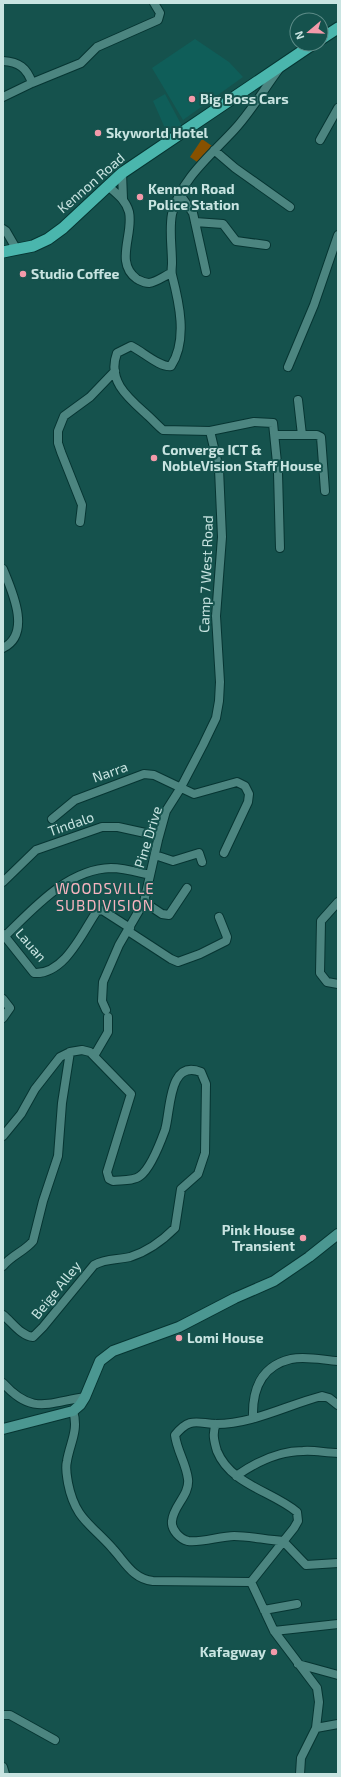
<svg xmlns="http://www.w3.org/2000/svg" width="341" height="1777" font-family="'Exo 2',sans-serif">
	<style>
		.built { fill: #0f5e59 }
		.green { fill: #875100 }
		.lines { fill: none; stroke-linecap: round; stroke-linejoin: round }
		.minor-casing { stroke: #063532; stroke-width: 10 }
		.secondary-casing { stroke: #063532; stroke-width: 12 }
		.trunk-casing { stroke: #063532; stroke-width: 13 }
		.minor { stroke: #4c8580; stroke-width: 8 }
		.secondary { stroke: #4b9791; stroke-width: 10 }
		.trunk { stroke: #4ab6ad; stroke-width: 11 }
		.poi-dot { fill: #f39aaa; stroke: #15524d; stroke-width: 1.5 }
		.labels { text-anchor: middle; stroke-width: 4; stroke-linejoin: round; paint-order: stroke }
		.poi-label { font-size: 14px; font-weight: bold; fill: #c8e4e1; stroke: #15524d; text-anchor: start }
		.street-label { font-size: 14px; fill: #c8e4e1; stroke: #15524d }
		.neighbourhood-label { font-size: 15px; letter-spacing: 1px; fill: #f7b4bf; stroke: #15524d }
	</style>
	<rect width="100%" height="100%" fill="#15524d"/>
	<path class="built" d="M195 39 229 62 243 77 183 120 152 68Z
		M165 94 182 126 168 135 153 101Z"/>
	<path class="green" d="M202 139 212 146 200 164 190 157Z"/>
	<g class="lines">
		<g class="minor-casing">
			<path id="minor" d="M3 61C19 62 27 68 32 83
				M279 69C264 89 251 112 234 130 211 155 180 180 172 214 169 230 172 247 172 263 172 267 171 271 172 275 179 302 188 340 171 366 160 368 142 351 131 346L117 353C107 380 127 397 145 413 152 419 157 425 163 430L210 431 254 422 273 423 278 473 280 548
				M3 97 32 83 81 63 97 47 158 20 160 13 154 3
				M320 140 338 108
				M214 150 235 168 290 207
				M122 173 123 199
				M108 186C116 193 126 200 129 212 134 234 114 263 137 279 141 281 144 283 149 283 157 282 164 276 171 273
				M179 193 193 213 206 272
				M195 222 223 224 236 241 266 245
				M3 229 6 231 17 250
				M288 367 314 305 338 235
				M298 400 302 435
				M276 435H317L321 437 325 491
				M80 522 82 505 61 452 58 443V431L64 416 90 397 115 371
				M3 569C12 591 32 634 3 648
				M52 819 75 800 144 774 154 775 194 794 237 782 245 786 249 794 248 802 224 853
				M155 855 173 861 199 853 202 862
				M3 882 36 850 102 827H118L159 836
				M144 902 162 914 169 915 187 888
				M338 902 321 921 320 973 327 982 338 984
				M128 931 171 959 178 962 200 954 226 941 227 937 219 917
				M3 934 34 973C65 975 83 931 97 911L102 910 130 928
				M5 936C34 908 68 869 111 868 124 868 137 872 150 875
				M3 999 10 1008 3 1018
				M106 1010 102 1001 103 982 119 945 144 902 158 840 166 811 180 789 203 745 216 718 219 701 220 682 216 616 222 537 219 469 210 431
				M94 1056 108 1032V1017
				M3 1136 21 1114 35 1089 60 1057 70 1052 82 1050 90 1052 131 1094 107 1172 109 1179 113 1181C121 1180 134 1181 140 1176 150 1169 161 1141 165 1130 171 1110 168 1059 201 1072L206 1084 205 1153 198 1174 181 1189 175 1228C163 1240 146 1252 130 1257 117 1260 106 1258 94 1265L43 1327 33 1337C21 1336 12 1322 3 1315
				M3 1266C12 1255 25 1251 33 1241L43 1201 58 1156 62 1103 70 1052
				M3 1383C32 1415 47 1403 85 1397
				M338 1405 329 1398 322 1396C287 1405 253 1424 216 1424 196 1423 190 1417 175 1435 177 1451 186 1463 188 1479 190 1495 173 1506 172 1521 171 1530 180 1539 188 1541 200 1543 221 1536 234 1536 250 1536 266 1540 283 1541L306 1565 338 1563
				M73 1411C79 1430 70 1443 67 1461 65 1469 67 1476 68 1483 75 1519 91 1524 113 1549 125 1562 133 1579 153 1581L251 1582
				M253 1418C252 1390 261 1366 291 1359 306 1356 323 1360 338 1361
				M216 1424C212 1433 214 1441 217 1451 231 1485 272 1491 297 1512L298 1521 294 1528 251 1582
				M236 1476C256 1462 279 1451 303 1451 315 1450 326 1453 338 1453
				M251 1582 274 1631 317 1688 319 1702 316 1728 301 1758 300 1774
				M264 1610 297 1604
				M274 1631 338 1624
				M298 1664 338 1675
				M3 1715H10L55 1740
				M316 1728 338 1724
				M3 1767 5 1774"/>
		</g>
		<g class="secondary-casing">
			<path id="secondary" d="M3 1429 73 1411 80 1405 85 1397 100 1361 113 1351 179 1327 235 1298 274 1281 309 1257 338 1234"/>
		</g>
		<g class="trunk-casing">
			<path id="trunk" d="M321 39 338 28
				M3 252 33 246 48 239 63 228 122 173 313 44"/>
		</g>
		<use href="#minor" class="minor"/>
		<use href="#secondary" class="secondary"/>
		<use href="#trunk" class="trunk"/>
	</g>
	<g class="poi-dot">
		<circle cx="192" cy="99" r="4"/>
		<circle cx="98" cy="133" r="4"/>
		<circle cx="140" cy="197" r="4"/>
		<circle cx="23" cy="274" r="4"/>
		<circle cx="154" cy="458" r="4"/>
		<circle cx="303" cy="1238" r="4"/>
		<circle cx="179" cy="1338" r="4"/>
		<circle cx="274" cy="1652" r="4"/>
	</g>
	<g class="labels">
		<g class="poi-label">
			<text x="200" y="104">Big Boss Cars</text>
			<text x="106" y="138">Skyworld Hotel</text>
			<text x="148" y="194">Kennon Road<tspan x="148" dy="16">Police Station</tspan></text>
			<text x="31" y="279">Studio Coffee</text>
			<text x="162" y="455">Converge ICT &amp;<tspan x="162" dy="16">NobleVision Staff House</tspan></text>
			<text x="295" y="1235" text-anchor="end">Pink House<tspan x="295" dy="16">Transient</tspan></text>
			<text x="187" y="1343">Lomi House</text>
			<text x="266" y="1657" text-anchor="end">Kafagway</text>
		</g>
		<g class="street-label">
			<text transform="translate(91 183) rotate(-41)" y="5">Kennon Road</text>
			<text transform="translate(206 574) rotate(-88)" y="5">Camp 7 West Road</text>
			<text transform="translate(110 772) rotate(-19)" y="5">Narra</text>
			<text transform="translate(71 824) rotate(-19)" y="5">Tindalo</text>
			<text transform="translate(148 837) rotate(-73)" y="5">Pine Drive</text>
			<text transform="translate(31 945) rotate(49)" y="5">Lauan</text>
			<text transform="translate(56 1290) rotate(-51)" y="5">Beige Alley</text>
		</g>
		<g class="neighbourhood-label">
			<text x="105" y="894">WOODSVILLE<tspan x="105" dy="17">SUBDIVISION</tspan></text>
		</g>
	</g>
	<rect width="341" height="1777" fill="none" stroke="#c8e4e1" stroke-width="8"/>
	<g transform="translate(309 32) rotate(251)"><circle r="19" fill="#15524d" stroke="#5d8c88"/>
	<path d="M0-3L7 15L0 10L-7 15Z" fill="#f39aaa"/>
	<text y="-6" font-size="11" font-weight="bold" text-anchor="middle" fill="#c8e4e1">N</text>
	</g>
</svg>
